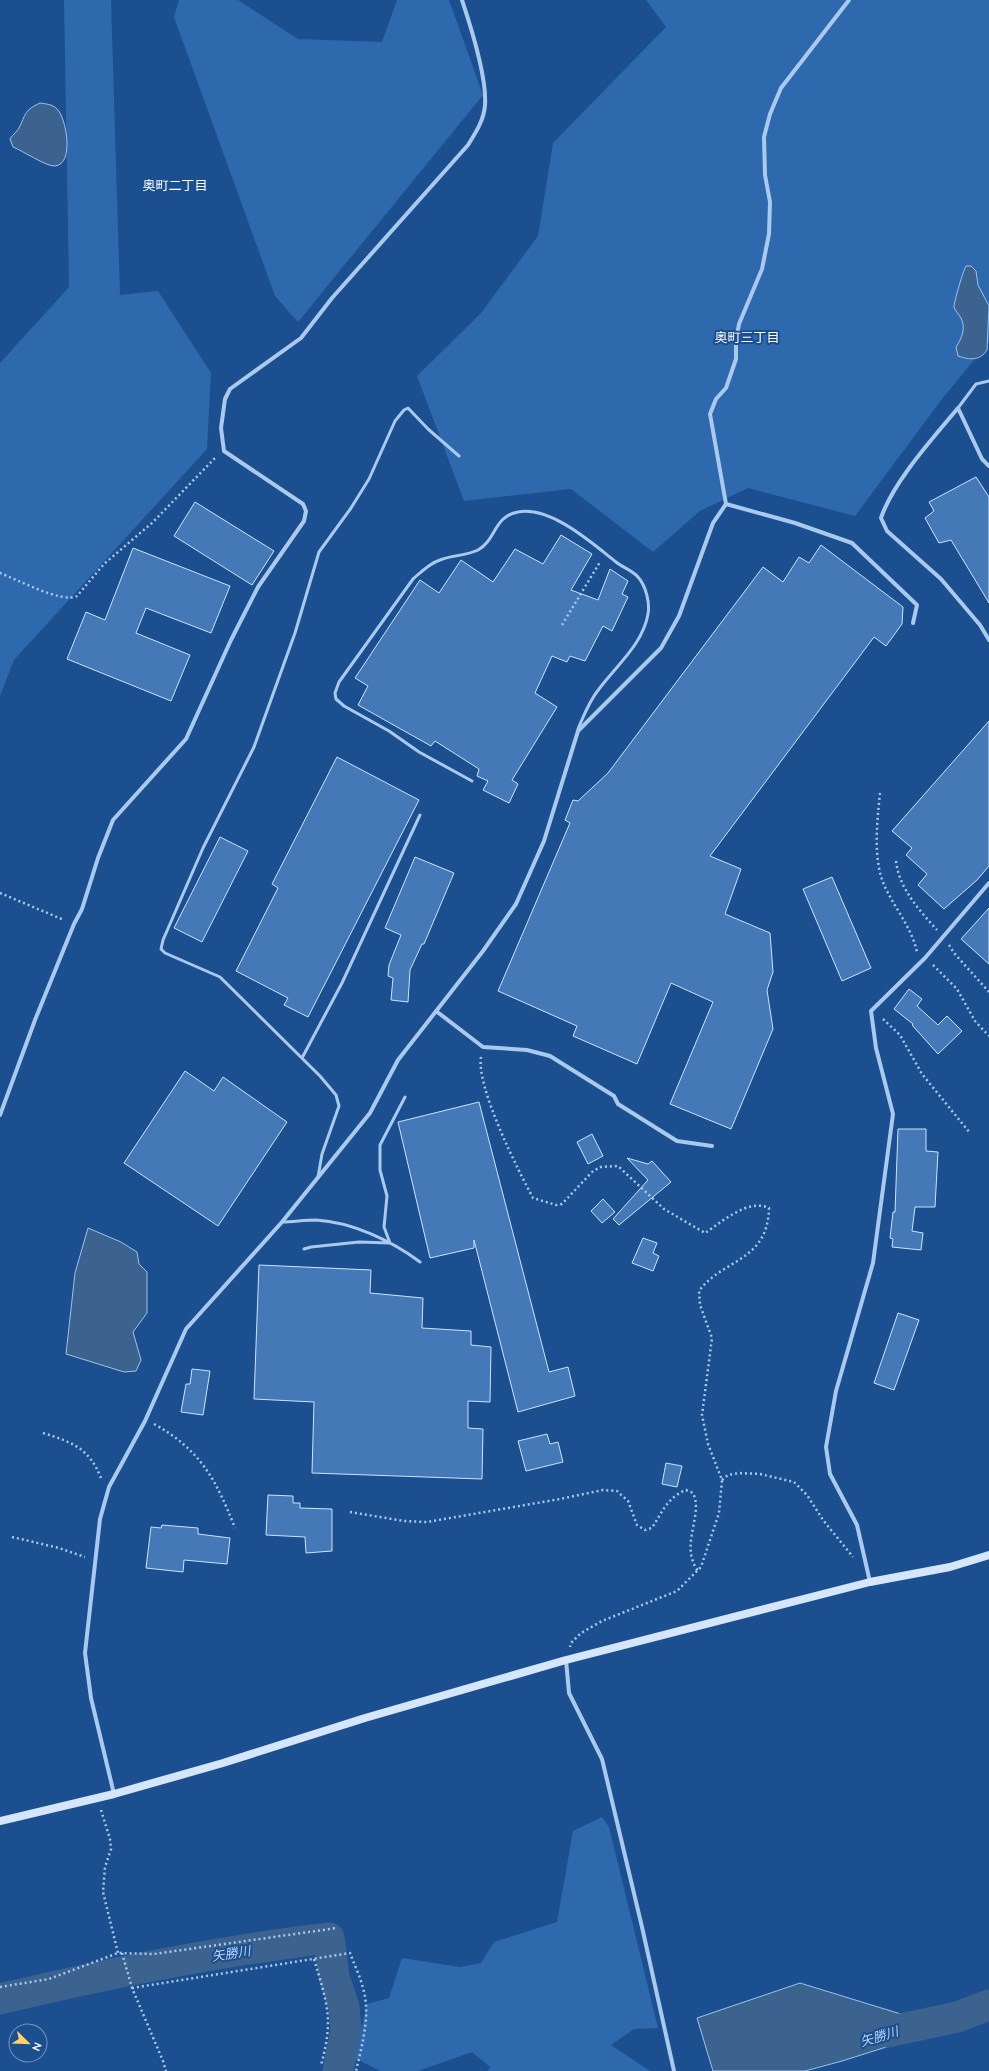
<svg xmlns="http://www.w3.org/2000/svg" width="989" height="2071" font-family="Quicksand,'Noto Sans JP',sans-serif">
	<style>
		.green { fill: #2e69ad }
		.water { fill: #3c6290; stroke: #9cc4f0 }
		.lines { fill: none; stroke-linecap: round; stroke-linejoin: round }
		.river { stroke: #3c6290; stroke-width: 31 }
		.building { fill: #4478b7; stroke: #cfe3fa }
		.path { stroke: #a9c9ee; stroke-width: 2.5; stroke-dasharray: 2 3; stroke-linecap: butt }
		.lane { stroke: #a9c9ee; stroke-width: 3 }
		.street { stroke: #a9c9ee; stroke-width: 4 }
		.secondary { stroke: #d6e6fa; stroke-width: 8 }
		.labels { text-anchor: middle; stroke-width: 4; stroke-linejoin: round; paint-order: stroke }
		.neighbourhood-label { font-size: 13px; fill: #fff; stroke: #1b4f8f }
		.water-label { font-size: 13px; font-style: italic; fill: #b5d3f5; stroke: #1b4f8f }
	</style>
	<rect width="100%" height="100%" fill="#1b4f8f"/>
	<path class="green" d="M64 0H111L120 295 158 291 211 373 207 449 14 660 0 696V363L69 287Z
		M179 0H238L298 39 382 42 397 0H449L483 95 298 322 275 296 174 17Z
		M646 0H989V342L942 399 855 516 748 488 700 511 653 552 571 489 464 501 417 376 481 313 538 236 553 143 666 27Z
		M602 1817 609 1827 658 2028 634 2029 611 2045 650 2071H488L490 2067 472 2052 418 2071H380L355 2058 367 2004 389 1998 402 1958 460 1967 481 1963 494 1942 557 1922 573 1831Z"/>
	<path class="water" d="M40 103C46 104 52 104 57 109 66 117 75 164 55 166 47 167 23 151 13 147L10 139C13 134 18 131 20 126 26 113 25 110 40 103Z
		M966 266H971L976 271 978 285 989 306 987 350C980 361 970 360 958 356L956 347C962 338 966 328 961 318 959 314 955 311 954 307 954 302 963 271 966 266Z
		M88 1228 121 1242 137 1252 139 1264 147 1272V1313L133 1332 141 1360 136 1371 124 1372 66 1354 75 1273Z
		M800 1983 930 2023 937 2031 842 2061 805 2071H713L697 2018Z"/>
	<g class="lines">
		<path class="river" d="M0 1999C109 1973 217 1951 329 1938L334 1977 344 2007 346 2030 338 2071
			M887 2032 957 2017 989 2005"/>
	</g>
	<path class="building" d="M976 477 989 497V603L951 540 939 543 925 518 934 511 929 502Z
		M195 502 274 551 252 585 174 536Z
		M561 535 592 554 571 590 598 600 610 569 628 581 622 594 628 597 612 631 603 626 585 661 570 656 567 662 552 656 535 693 557 707 512 780 518 784 509 803 483 790 488 781 477 776 479 769 435 741 431 746 358 705 368 686 355 678 420 580 439 593 461 560 493 582 515 549 543 564Z
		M821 545 903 607 902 624 886 646 874 637 710 856 741 869 725 914 770 933 773 972 767 990 773 1029 731 1129 670 1104 713 1002 671 983 637 1064 573 1036 577 1026 498 991 570 823 565 820 573 800 578 801 608 773 763 567 783 582 799 557 809 563Z
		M133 548 230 586 211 633 146 608 136 633 190 655 171 701 67 659 86 612 105 620Z
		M989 721V866L977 880 944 909 918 885 927 874 906 855 912 848 892 831Z
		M337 757 419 800 308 1017 284 1005 288 998 236 971 278 888 272 884Z
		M220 837 248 851 202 942 174 928Z
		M415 857 454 873 424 944H422L410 970 408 1002 391 1000 393 978 388 976 389 965 401 935 385 928Z
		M832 877 871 968 842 981 803 889Z
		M989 908V964L961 939Z
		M909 989 922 999 917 1006 938 1025 947 1016 962 1031 938 1054 912 1025 913 1024 894 1009Z
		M185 1071 214 1091 223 1077 287 1122 218 1226 124 1163Z
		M479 1102 549 1372 568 1367 575 1396 518 1412 474 1240V1248L430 1258 398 1122Z
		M898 1129H926V1151L938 1152 935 1207H915L912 1231 923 1233 921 1250 892 1247 893 1239 890 1238 893 1212H895Z
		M592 1134 603 1156 588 1164 577 1142Z
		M627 1158 648 1164 652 1161 671 1182 619 1225 613 1219 648 1180Z
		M603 1199 615 1212 602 1223 591 1211Z
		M643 1238 657 1243 653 1253 659 1256 653 1271 632 1263Z
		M259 1265 371 1270 370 1293 423 1298 422 1328 471 1331V1345L491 1347 490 1402 468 1401V1428L483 1429 482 1479 312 1473 314 1402 254 1399Z
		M898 1313 919 1320 894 1390 874 1383Z
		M192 1369 210 1371 203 1415 181 1412 186 1384H190Z
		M547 1434 550 1444 558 1442 563 1462 526 1471 518 1441Z
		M666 1463 682 1466 677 1487 662 1484Z
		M268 1495 293 1496V1503H300V1508L332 1509V1551L306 1553 305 1537 266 1535Z
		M162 1525 198 1528V1534L230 1538 227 1564 184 1560 183 1572 146 1568 151 1527 161 1528Z"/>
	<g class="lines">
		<path class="path" d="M0 573C16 579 63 604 77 596L104 564 152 523 216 457
			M562 625 600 562
			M880 793C877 823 872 864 887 891 897 911 912 929 917 952
			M896 861C899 888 919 910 937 930
			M0 893 64 920
			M949 945 954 953 989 992
			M933 965 957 989 975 1021 989 1036
			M883 1019 900 1035 922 1074 970 1133
			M481 1057C476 1087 518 1170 533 1198L556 1205 562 1204 592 1172 600 1167 618 1166 664 1209 705 1233C722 1222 748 1198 769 1208 768 1262 722 1259 699 1291L700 1305 712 1338 702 1415 708 1444 722 1480 719 1513 701 1567 677 1591 602 1621 581 1633 571 1643 570 1647
			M154 1424C201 1450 216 1480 235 1528
			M43 1433C72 1442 89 1448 101 1478
			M722 1480 728 1475 739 1473 760 1474 794 1482 807 1495 823 1520 853 1557
			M350 1512 404 1521 427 1522 560 1499 603 1490 617 1491 628 1501 637 1525 645 1530 652 1528C662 1512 668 1497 686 1490L693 1493C704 1515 679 1545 698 1571
			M12 1537 59 1548 85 1557
			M101 1810 110 1839 111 1849 105 1867 103 1892 118 1953
			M122 1953 132 1988 163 2061 166 2071
			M314 1959C327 2003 334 2019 321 2065
			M0 1987 49 1979 118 1953 154 1954 337 1928
			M132 1988 350 1953C354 1964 360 1976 363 1988 371 2015 362 2045 356 2071"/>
		<path class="lane" d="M958 408 976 384 989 381
			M472 781 419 752 389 731 344 706 336 699 335 693 339 682 413 579C421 572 430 563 440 560 452 555 466 556 478 550 496 540 494 516 518 512 551 506 592 543 616 562 622 567 633 571 638 577 646 586 650 603 648 614 643 644 616 666 599 689 589 701 584 715 578 729
			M302 1058 342 983 420 815
			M318 1177 322 1154 339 1106 336 1095 320 1076 220 977 165 953 161 949 163 940 203 848 254 747 295 633 319 552 351 508 369 479 395 421 404 410 408 408 428 429 459 456
			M282 1222C293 1222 304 1220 316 1220 352 1222 392 1241 420 1262
			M304 1249 311 1247 359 1242 390 1243 384 1227 387 1196 380 1170V1145L405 1097"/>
		<path class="street" d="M989 466 982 459 958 408C933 438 893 482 881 518L887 531 941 579 980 625 989 640
			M726 504 795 523 852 543 917 605 913 623
			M436 1011 483 1047 527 1050 550 1056 614 1096 618 1104 677 1141 712 1146
			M0 1115 35 1020 74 924 82 909 98 858 113 820 186 739 231 640 258 587 304 521 306 511 303 504 224 451 221 428 225 399 230 389 301 338 332 298 468 145C476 132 484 120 485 105 487 78 471 27 462 0
			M870 1582 857 1525 830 1474 826 1447 836 1391 873 1263 893 1114 876 1048 871 1011 925 958 989 883
			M566 1660 569 1693 602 1759 642 1927 674 2071
			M114 1794 91 1698 85 1653 100 1519 109 1487 145 1421 186 1329 282 1222 370 1113 398 1060 483 951 516 904 544 841 578 731 661 648 679 616 713 523 726 504 710 414 716 399 726 388 736 359V341L739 324 762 269 769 234 770 202 765 175 764 137 770 114 781 88 849 0"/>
		<path class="secondary" d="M0 1821 114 1794 223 1763 365 1718 566 1660 870 1582 950 1567 989 1555"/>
	</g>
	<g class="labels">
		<g class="neighbourhood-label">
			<text x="175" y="190">奥町二丁目</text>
			<text x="747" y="342">奥町三丁目</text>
		</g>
		<g class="water-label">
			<text transform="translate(231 1953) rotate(-9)" y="5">矢勝川</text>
			<text transform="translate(879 2036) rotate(-17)" y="5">矢勝川</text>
		</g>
	</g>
	<g transform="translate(28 2043) rotate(113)"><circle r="19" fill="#1b4f8f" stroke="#7695bc"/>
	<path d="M0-3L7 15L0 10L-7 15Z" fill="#ffd166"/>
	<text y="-6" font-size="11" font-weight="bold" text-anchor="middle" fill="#ffffff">N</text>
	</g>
</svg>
